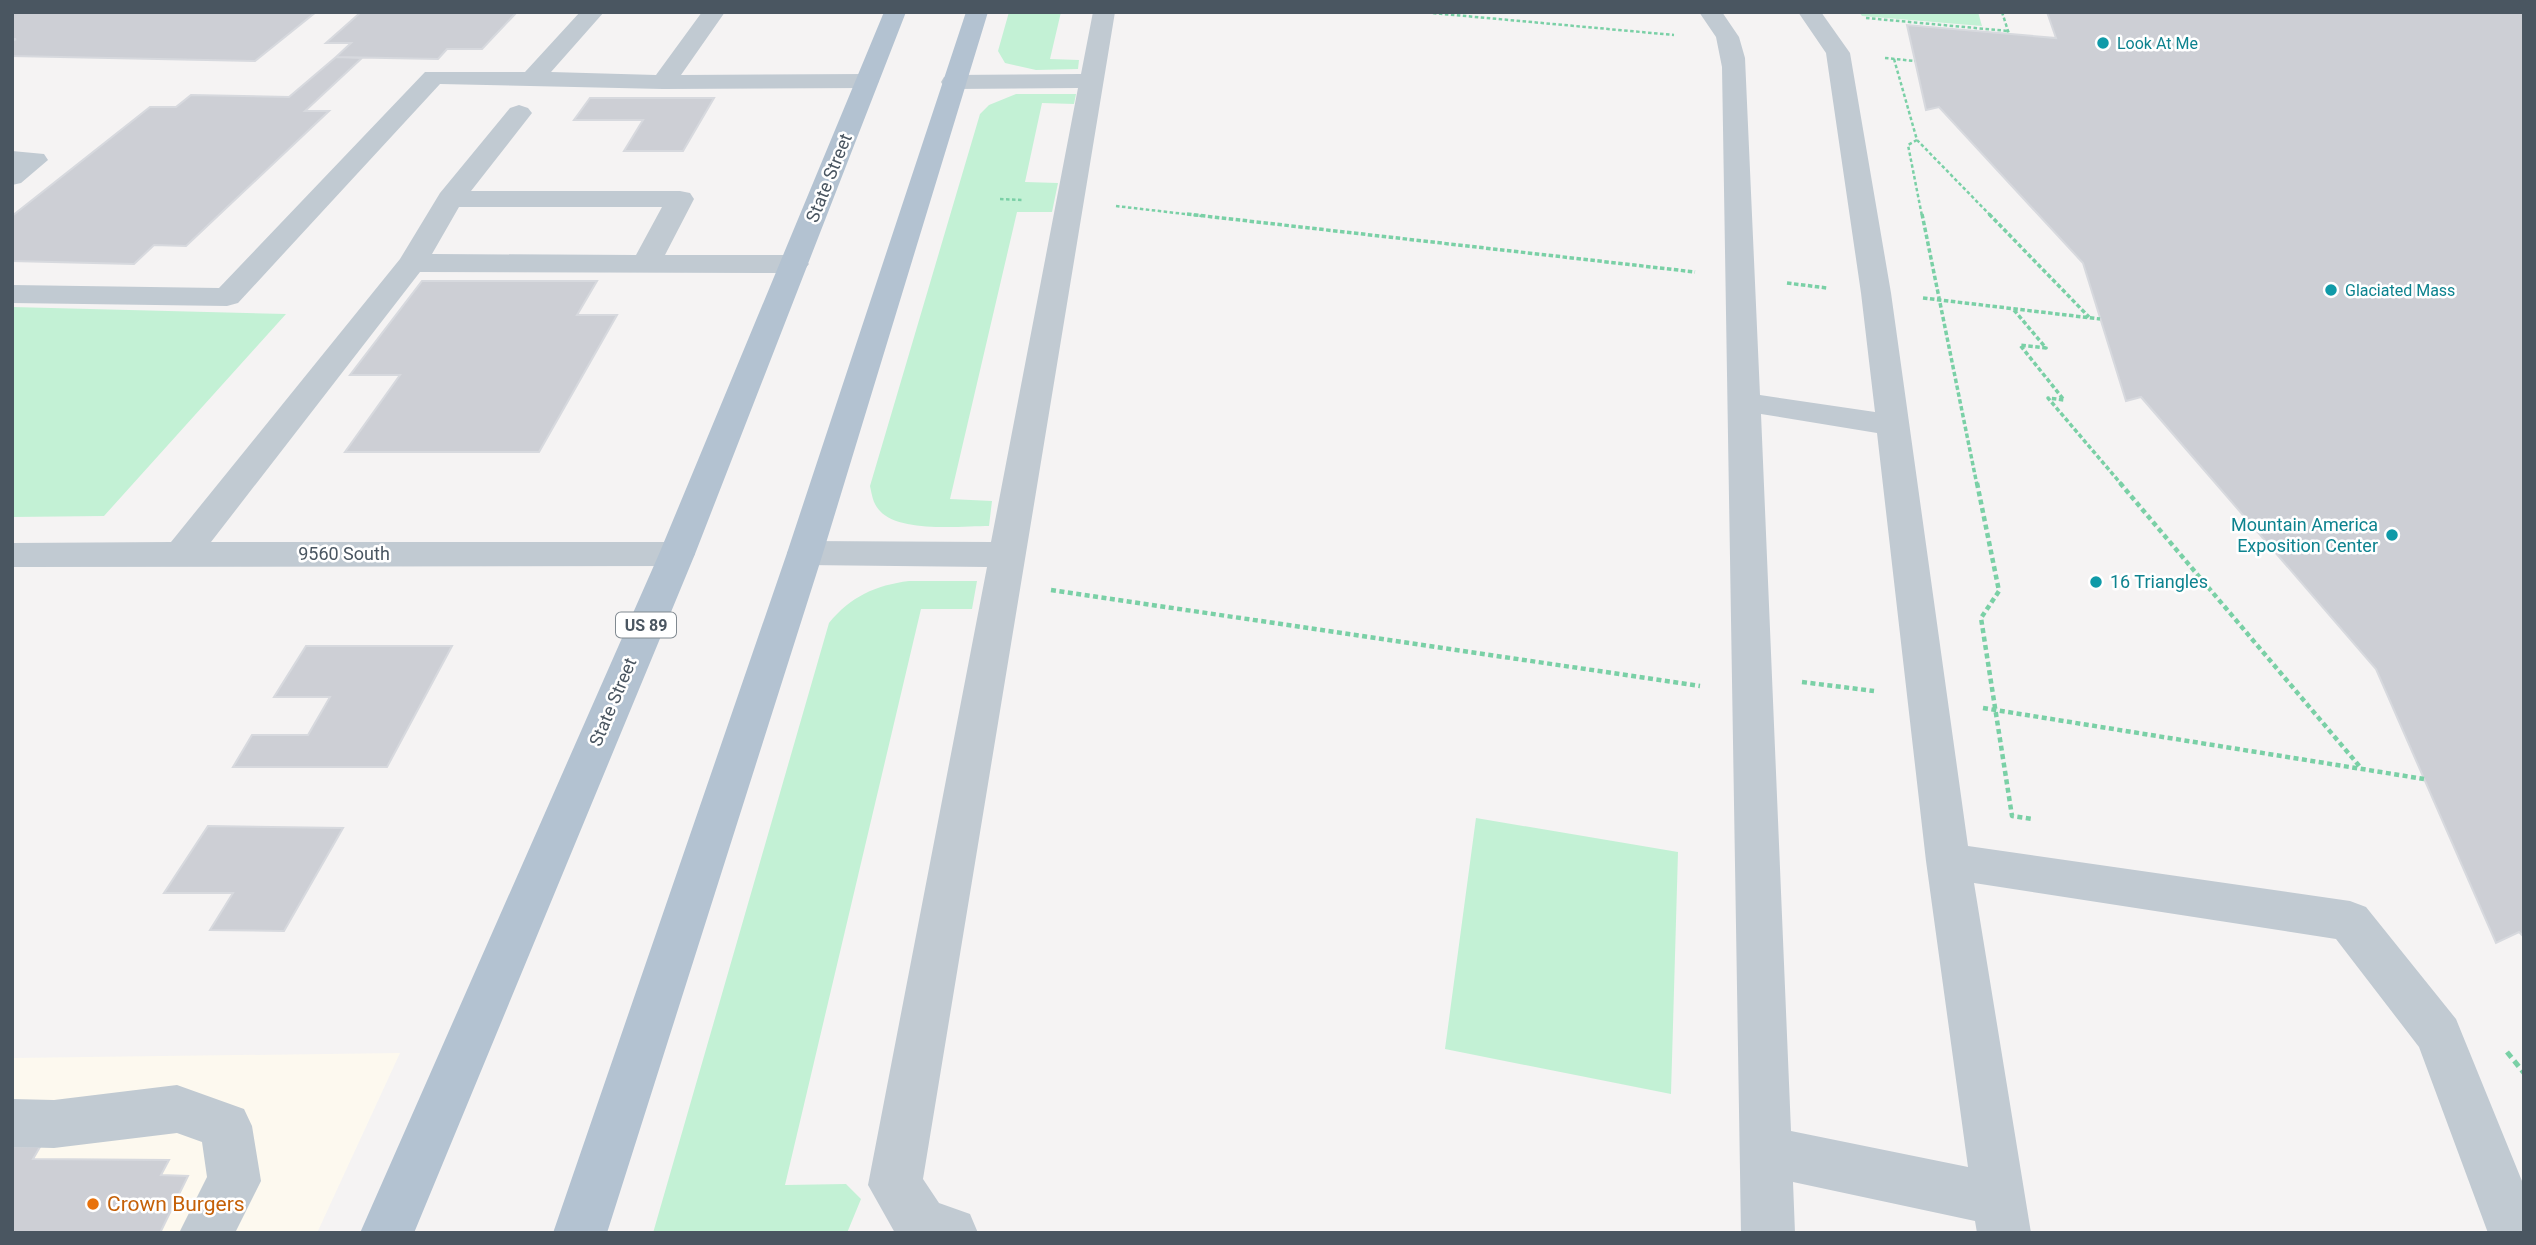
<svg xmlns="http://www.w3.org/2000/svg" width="2536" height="1245" font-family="Roboto,sans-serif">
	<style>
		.commercial { fill: #fdf9ef }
		.green { fill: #c3f1d5 }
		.building { fill: #cdcfd5; stroke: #d7d9de; stroke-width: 2 }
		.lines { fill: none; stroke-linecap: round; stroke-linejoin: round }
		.path-far3 { stroke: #7ad0a6; stroke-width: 2.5; stroke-dasharray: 3.5 2.5; stroke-linecap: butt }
		.path-far2 { stroke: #7ad0a6; stroke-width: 3.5; stroke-dasharray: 4.5 2.5; stroke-linecap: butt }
		.path-far1 { stroke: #7ad0a6; stroke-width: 4.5; stroke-dasharray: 5 3.5; stroke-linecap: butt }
		.path { stroke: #7ad0a6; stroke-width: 5; stroke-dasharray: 7 4.5; stroke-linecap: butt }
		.minor { fill: #c1cad2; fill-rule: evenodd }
		.major { fill: #b3c2d1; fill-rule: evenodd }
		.culture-dot { fill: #0f9aa8; stroke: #fff; stroke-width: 2.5 }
		.food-dot { fill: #e8710a; stroke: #fff; stroke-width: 2.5 }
		.labels { text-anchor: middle; stroke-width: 5; stroke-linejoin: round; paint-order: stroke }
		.far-culture-label { font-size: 16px; fill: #0d838f; stroke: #fff; text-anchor: start }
		.shield { fill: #fff; stroke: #808990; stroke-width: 2 }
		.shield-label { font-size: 16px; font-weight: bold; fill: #4a5661 }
		.street-label { font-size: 18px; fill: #4a5661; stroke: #fff }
		.culture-label { font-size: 18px; fill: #0d838f; stroke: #fff; text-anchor: end }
		.near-food-label { font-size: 21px; fill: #c56008; stroke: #fff; text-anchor: start }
	</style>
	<rect width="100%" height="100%" fill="#f5f3f3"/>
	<path class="commercial" d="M400 1053 317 1233H12V1058Z"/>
	<path class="green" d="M1009 12H1061L1050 59 1079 60 1078 69 1036 70 1005 63 998 51Z
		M1859 12H1978L1982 26 1862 16Z
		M1016 94H1076L1074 104 1042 103 1025 182 1058 183 1052 212H1017L950 499 992 501 989 526C961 526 900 533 880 511 873 504 872 495 870 486L980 114 989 105Z
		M12 307 286 314 104 516 12 517Z
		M909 581H977L972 609H921L785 1185 846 1184 861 1199 847 1233H653L829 623C850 597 876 585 909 581Z
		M1476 818 1678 852 1671 1094 1445 1049Z"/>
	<path class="building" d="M12 12H316L255 61 12 56V41L16 39H12Z
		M361 12H517L482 49H447L438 59 336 57 351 43H326Z
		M2047 12H2524V937L2519 932 2496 943 2376 669 2141 397 2126 401 2083 263 1939 107 1926 110 1907 25 2056 38Z
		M336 57 362 58 305 111H329L186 246 154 245 134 264 12 261V216L150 107H176L191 95 289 97Z
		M590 98H714L683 151H624L643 120H574Z
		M422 281H597L577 315H617L539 452H345L400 375H350Z
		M306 646H452L387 767H233L252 735H308L330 697H274Z
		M208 826 343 828 284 931 210 930 233 893H164Z
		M12 1146 40 1147 33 1159 169 1160 161 1175 188 1176 160 1233H12Z"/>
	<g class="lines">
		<path class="path-far3" d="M1421 12 1674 35
			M2002 12 2009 34
			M1866 18 2008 31
			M1885 58 1915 61
			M1894 59 1917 140 1991 216
			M1917 140 1908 145 1922 216
			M1000 199 1023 200
			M1116 206 1202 216"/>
		<path class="path-far2" d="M1187 214 1695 272
			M1922 214 1977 485
			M1989 214 2089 317
			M1787 283 1827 288
			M1923 298 2100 319
			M2014 310 2046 348 2020 345 2064 400 2048 398 2122 485"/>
		<path class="path-far1" d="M1977 483 1999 591 1981 618 2012 816 2033 819
			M2120 483 2361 768
			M1051 590 1700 686
			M1802 682 1874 691
			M1983 708 2424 779"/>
		<path class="path" d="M2507 1052 2524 1073"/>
		<path class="minor" d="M580 12H604L551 72 656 75 702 12H725L681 75 867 74 876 76 879 81 876 86 867 88 663 89 440 84 238 303 227 306 12 303V285L219 288 425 72H525Z
			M1093 12H1115L923 1179 939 1203 970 1214 978 1233H895L868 1185 987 567 805 565 792 562 787 553 792 544 805 541 991 542 1078 88 953 89 944 87 941 82 944 77 953 75 1081 74Z
			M1699 12H1722L1739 37 1745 58 1760 395 1875 412 1861 293 1826 53 1798 12H1821L1850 53 1891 293 1968 846 2350 901 2366 907 2456 1019 2524 1186V1233H2488L2419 1047 2336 939 1974 883 2031 1233H1977L1975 1221 1793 1182 1795 1233H1741L1722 67 1716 37ZM1761 414 1877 433 1926 861 1968 1167 1791 1131Z
			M519 105 528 108 532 113 471 191H680L690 193 694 199 665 255H794L804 258 809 264 804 270 794 273 420 272 211 542H677L690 545 695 554 690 563 677 566 12 567V543L171 542 400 259 440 193 510 108ZM459 207H662L636 255 432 254Z
			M12 151 44 154 48 160 21 183 12 185Z
			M177 1085 244 1109 252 1126 261 1181 235 1233H179L207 1177 202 1142 177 1133 54 1148 12 1147V1099L54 1100Z"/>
		<path class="major" d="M884 12H906L695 554 414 1233H360L659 554Z
			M966 12H988L823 553 607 1233H553L787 553Z"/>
	</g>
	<g class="culture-dot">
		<circle cx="2103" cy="43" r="7"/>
		<circle cx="2331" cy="290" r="7"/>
		<circle cx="2392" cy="535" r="7"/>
		<circle cx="2096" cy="582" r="7"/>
	</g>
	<circle class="food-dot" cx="93" cy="1204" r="7"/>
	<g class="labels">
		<g class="far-culture-label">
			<text x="2117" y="49">Look At Me</text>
			<text x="2345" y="296">Glaciated Mass</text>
		</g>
		<rect class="shield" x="616" y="612.5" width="60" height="25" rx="5"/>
		<g class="shield-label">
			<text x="646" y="631">US 89</text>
		</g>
		<g class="street-label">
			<text transform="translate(829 178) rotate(-68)" y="6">State Street</text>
			<text x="344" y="560">9560 South</text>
			<text transform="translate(613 702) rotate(-67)" y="6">State Street</text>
		</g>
		<g class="culture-label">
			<text x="2378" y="531">Mountain America<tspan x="2378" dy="21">Exposition Center</tspan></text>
			<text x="2110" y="588" text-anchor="start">16 Triangles</text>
		</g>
		<g class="near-food-label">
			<text x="107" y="1211">Crown Burgers</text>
		</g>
	</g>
	<rect width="2536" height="1245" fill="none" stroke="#4a5661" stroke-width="28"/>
</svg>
